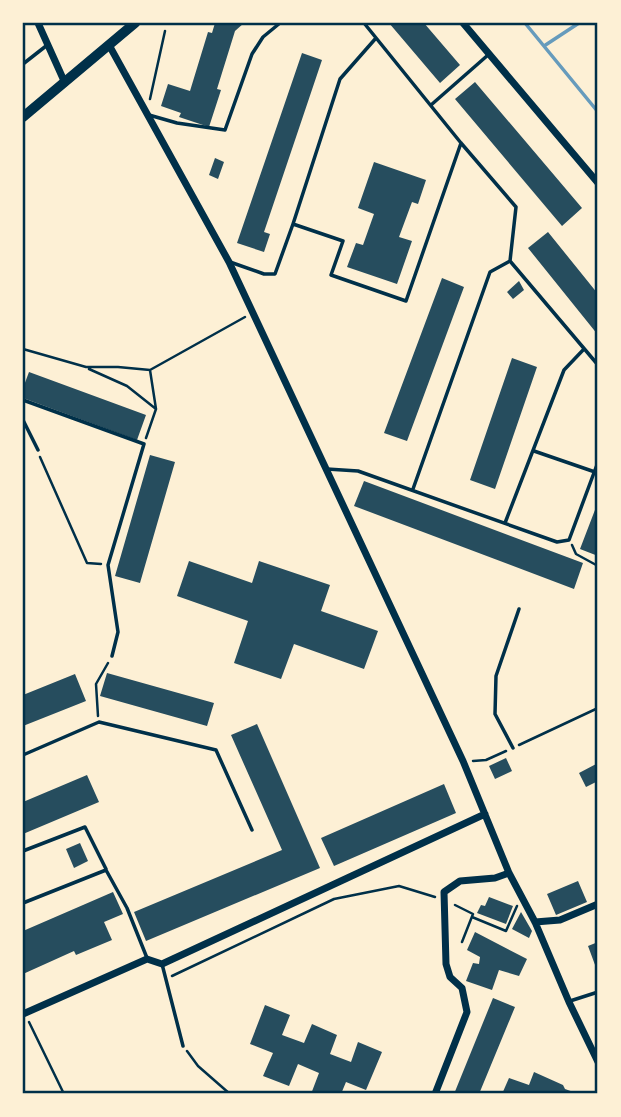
<svg xmlns="http://www.w3.org/2000/svg" width="621" height="1117" font-family="'Noto Serif',serif">
	<style>
		.lines { fill: none; stroke-linecap: round; stroke-linejoin: round }
		.stream { stroke: #669bbc; stroke-width: 3.5 }
		.building { fill: #264d5e }
		.path { stroke: #003049; stroke-width: 2.5 }
		.service { stroke: #003049; stroke-width: 3.5 }
		.minor { stroke: #003049; stroke-width: 7 }
		.secondary { stroke: #003049; stroke-width: 10 }
		.neatline { fill: none; stroke: #003049; stroke-width: 2.5 }
	</style>
	<rect width="100%" height="100%" fill="#fdf0d5"/>
	<g class="lines">
		<path class="stream" d="M525 23 598 112
			M544 46 579 23"/>
	</g>
	<path class="building" d="M215 23H244L235 31 217 89 221 90 209 127 179 117 181 113 161 106 168 84 190 91 208 32 212 33Z
		M389 23H424L460 65 440 83Z
		M302 53 322 60 264 232 270 234 264 252 237 243Z
		M475 82 582 208 562 226 455 99Z
		M215 158 224 162 218 179 209 175Z
		M374 162 426 180 418 204 412 202 399 237 412 241 397 284 347 267 356 243 363 245 374 214 358 208Z
		M548 232 598 294V335L528 248Z
		M442 278 464 287 407 441 384 433Z
		M519 281 524 290 513 299 507 292Z
		M512 358 537 367 495 489 470 480Z
		M29 372 146 415 137 440 23 398V388Z
		M150 455 175 462 140 583 115 576Z
		M364 481 583 563 574 589 354 506Z
		M598 502V556L580 549Z
		M189 561 252 583 259 561 330 585 321 611 378 631 364 669 294 644 281 679 234 663 248 621 177 596Z
		M107 673 214 703 207 726 100 696Z
		M75 674 86 701 23 726V695Z
		M257 724 320 868 146 941 134 912 282 850 231 735Z
		M506 758 512 771 495 779 489 766Z
		M598 763V781L586 787 579 773Z
		M87 775 99 802 23 834V802Z
		M444 784 456 813 334 866 321 838Z
		M80 843 88 861 74 868 66 849Z
		M578 881 587 902 556 915 547 894Z
		M113 892 123 914 104 922 112 940 76 955 74 951 23 974V931Z
		M489 897 513 906 506 924 477 913 481 905 485 906Z
		M521 912 532 931 529 938 512 929Z
		M475 932 527 959 519 976 499 970 492 990 466 981 473 963 479 964 480 957 467 950Z
		M598 942V973L588 946Z
		M493 998 515 1007 479 1094H454Z
		M265 1005 290 1015 282 1035 304 1043 312 1024 337 1035 330 1054 351 1062 358 1042 382 1052 366 1090 346 1082 341 1094H311L319 1073 298 1064 289 1086 263 1076 273 1053 250 1044Z
		M534 1072 563 1085 565 1089 579 1094H502L509 1078 529 1085Z"/>
	<g class="lines">
		<path class="path" d="M150 99 165 31
			M23 349 86 367H118L150 370 245 317
			M89 369 127 386 156 409
			M146 438 156 409 150 370
			M40 457 87 563 101 564
			M572 545 576 554 598 566
			M98 716 96 684 108 663
			M519 745 598 708
			M473 761 486 760 506 751
			M455 905 473 914 462 942
			M472 917 506 931 517 906
			M172 976 334 899 399 886 435 897
			M29 1022 64 1094
			M187 1051 198 1066 230 1094"/>
		<path class="service" d="M364 23 461 143 516 207 510 261 598 365
			M23 64 46 46
			M431 105 488 55
			M149 115 177 123 225 130 252 54 263 37 280 23
			M293 224 340 79 376 38
			M230 262 264 274H275L293 224 343 241 331 275 406 301 461 143
			M23 400 144 444 108 565 118 632 112 656
			M23 420 38 450
			M534 451 595 472
			M327 469 358 471 557 542 569 540 598 462
			M413 489 490 272 510 261
			M505 523 564 370 584 349
			M513 748 495 714 496 676 519 609
			M23 755 99 722 216 750 252 830
			M23 851 85 827 106 869
			M23 903 106 870 127 908 147 958
			M162 964 183 1046
			M570 1001 598 992"/>
		<path class="minor" d="M38 23 65 83
			M463 23 598 183
			M109 45 229 262 463 761 509 873 535 922 569 1002 598 1062
			M535 922 560 920 598 904
			M23 1014 147 959 162 964 485 814
			M435 1094 467 1012 462 988 450 977 446 964 444 892 460 881 495 878 509 873"/>
		<path class="secondary" d="M23 117 135 23"/>
	</g>
	<rect width="621" height="1117" fill="none" stroke="#fdf0d5" stroke-width="49"/>
	<rect x="24" y="24" width="572" height="1068" class="neatline"/>
</svg>
